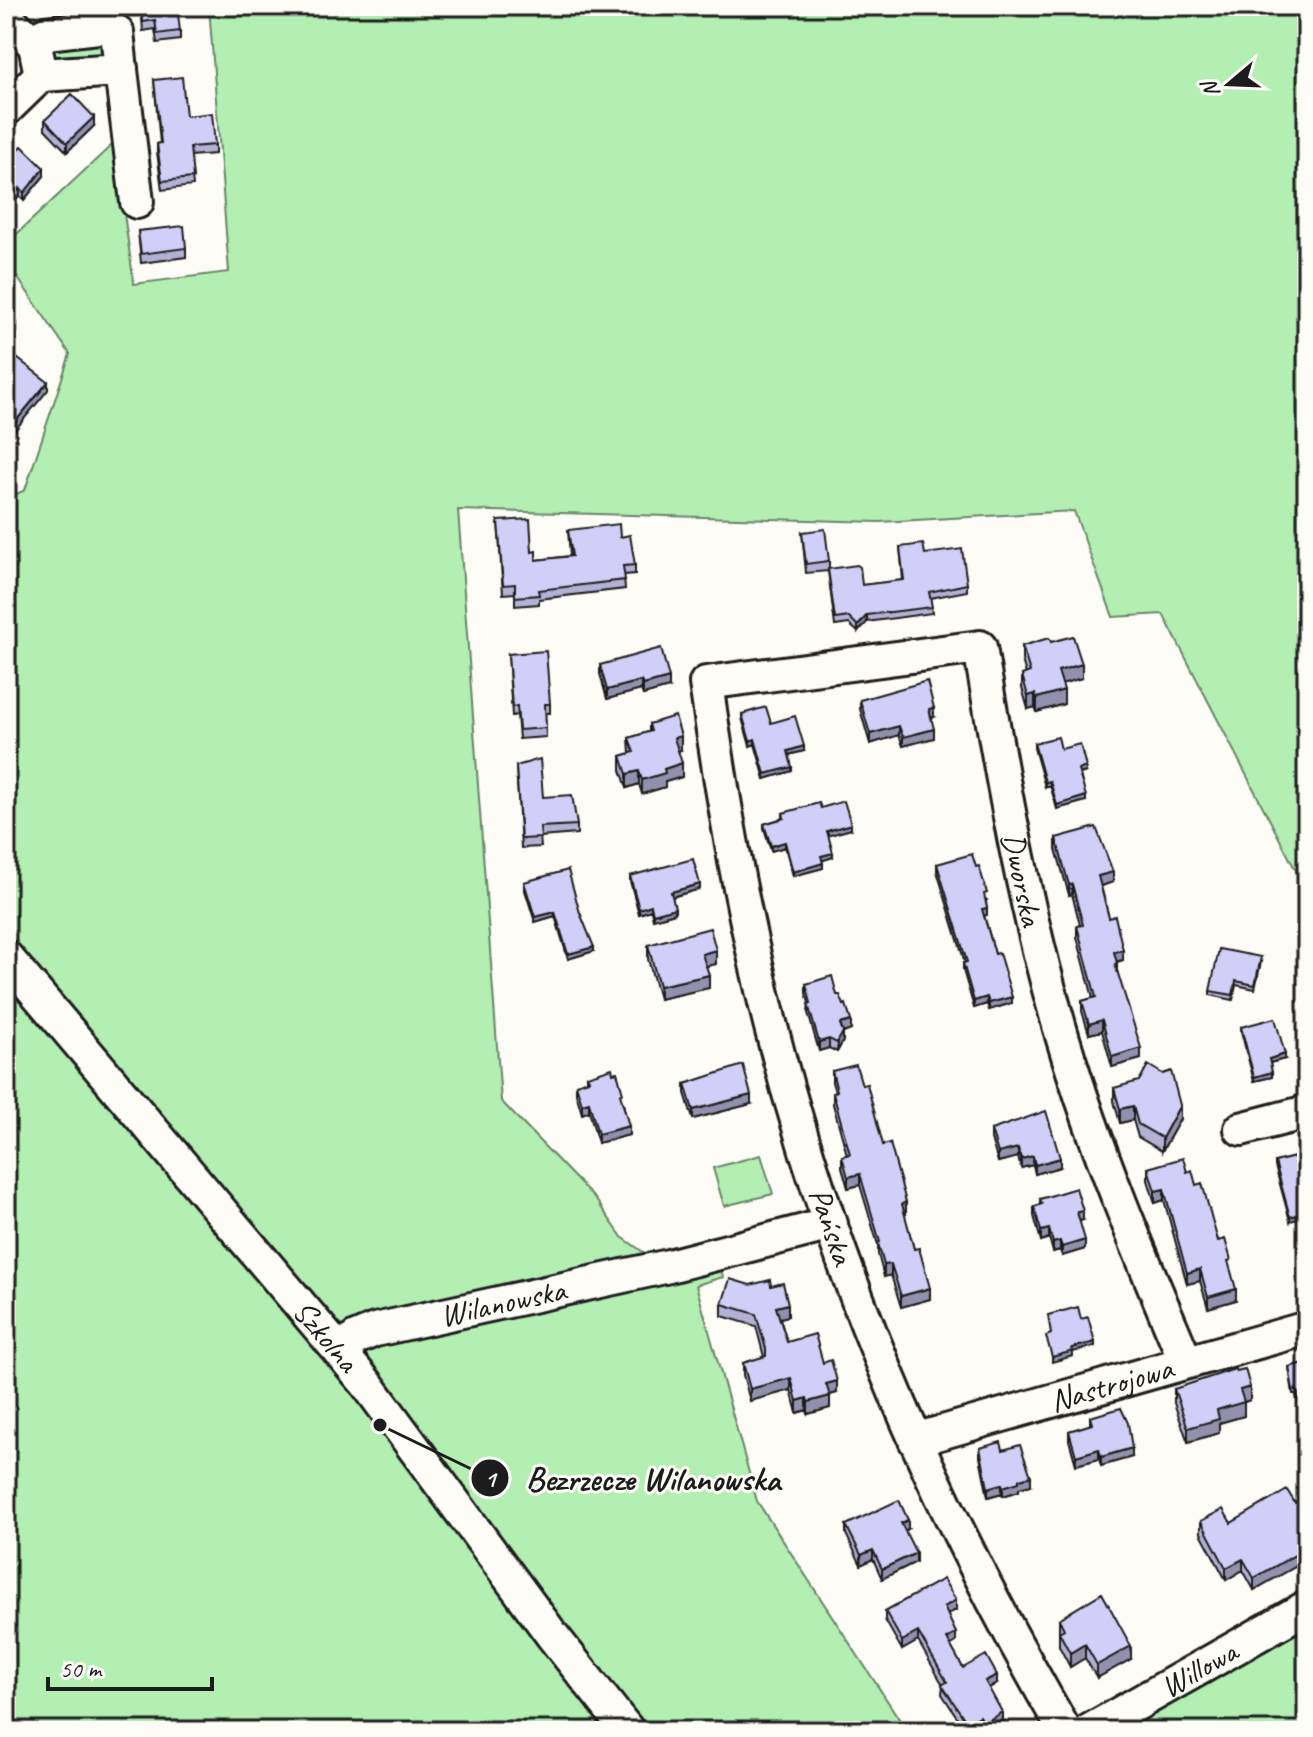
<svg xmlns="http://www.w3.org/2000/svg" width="1313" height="1737" font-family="Caveat,sans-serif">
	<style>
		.green { fill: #b3eeb2; stroke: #688567; stroke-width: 2 }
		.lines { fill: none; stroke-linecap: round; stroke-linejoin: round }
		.minor-casing { stroke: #1c1c1c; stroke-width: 38 }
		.minor { stroke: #fdfcf7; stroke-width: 32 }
		.wall { fill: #b4b1d4; stroke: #1c1c1c; stroke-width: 2 }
		.shaded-wall { fill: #9290ad; stroke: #1c1c1c; stroke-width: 2 }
		.building { fill: #d1cef7; stroke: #1c1c1c; stroke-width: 2 }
		.labels { text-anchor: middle; stroke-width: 6; stroke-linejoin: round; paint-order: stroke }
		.street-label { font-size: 32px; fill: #1c1c1c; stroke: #fdfcf7 }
		.leader { fill: none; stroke: #1c1c1c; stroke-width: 3 }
		.callout-dot { fill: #1c1c1c; stroke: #fdfcf7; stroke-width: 3 }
		.mark-label { font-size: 24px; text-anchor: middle; font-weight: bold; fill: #fff }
		.callout-label { font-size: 34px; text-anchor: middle; font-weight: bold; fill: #1c1c1c; stroke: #fdfcf7; stroke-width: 6; stroke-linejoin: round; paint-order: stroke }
	</style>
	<rect width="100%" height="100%" fill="#fdfcf7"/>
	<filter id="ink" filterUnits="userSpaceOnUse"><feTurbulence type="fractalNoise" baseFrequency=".0125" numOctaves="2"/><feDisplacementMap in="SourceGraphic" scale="16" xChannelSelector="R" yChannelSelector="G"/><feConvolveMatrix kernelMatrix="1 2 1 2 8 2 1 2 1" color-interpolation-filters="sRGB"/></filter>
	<g filter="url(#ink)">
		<path class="green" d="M209 6H1307V892L1163 614 1113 617 1074 511 880 522 458 510 501 1101 596 1200 622 1237 646 1254 713 1236 723 1277 696 1285 757 1501 907 1731H6V499L25 490 70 354 6 261V244L114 143 134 284 229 272Z
			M102 38 109 56 56 66 49 48Z
			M761 1155 773 1194 724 1206 713 1168Z
			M1307 1628V1731H1119Z"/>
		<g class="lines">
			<g class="minor-casing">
				<g id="minor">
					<path d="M6 17 35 45"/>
					<path d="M121 70 137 202"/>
					<path d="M6 109 41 75 121 70 117 32 107 26 46 33 35 45 41 75"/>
					<path id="s1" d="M6 957 367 1384 552 1635 628 1731"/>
					<path d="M1241 1129 1307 1112"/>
					<path id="s2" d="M340 1351 356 1338 375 1330 669 1266 831 1224"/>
					<path id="s3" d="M915 1440 1307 1328"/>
					<path id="s4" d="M1065 1731C936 1509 833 1272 770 1023 742 911 722 797 706 683L980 647C1002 780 1025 911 1063 1039 1096 1150 1141 1256 1186 1362"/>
					<path id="s5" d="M1089 1731 1307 1607"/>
				</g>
			</g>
			<use href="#minor" class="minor"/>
		</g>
		<path class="wall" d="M141 6 180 31V40L157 43 155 29 143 31Z
			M154 80 186 116 215 145V154L190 156 193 186 162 190 157 152V144L160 143Z
			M45 120 94 126 67 152 45 129Z
			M6 153 44 176 24 200 20 196Z
			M138 231 186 248V257L141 263Z
			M498 521 532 552 536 560 570 556 568 530 620 537 635 565V574L624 575 625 589 539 599V604L515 606V593L503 594Z
			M802 532 829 561V569L862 585 903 580 900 547 925 554 967 584V591L930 598 932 613 867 622 858 632 849 624 835 626 828 571 806 573Z
			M1051 642 1082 678 1062 683 1064 704 1037 712 1035 707 1028 709 1022 688V675L1026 674 1022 660V646Z
			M508 654 550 704V713H545L546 737 519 739 517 715 512 716Z
			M600 665 669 688 643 695 641 690 607 699 600 674Z
			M860 700 934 717 931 718 934 738 903 746 899 735 870 744 860 709Z
			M742 714 771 723 804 751 789 755 792 771 765 779 755 744 750 746 742 718Z
			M649 724 681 750 678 751 682 777 665 782V787L642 794 639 784 627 788 621 770V756L630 754 629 738 649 732Z
			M1034 743 1061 749 1086 772 1080 774 1086 801 1057 809 1050 785 1045 787 1034 748Z
			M516 766 543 797 577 825V834L540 837 541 847 521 848Z
			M821 808 851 829 828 835 833 857 822 860 823 868 793 876 785 847 771 851 764 828V824L783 818V813Z
			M1056 838 1113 882 1101 886 1109 918 1123 960 1117 962V971L1141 1059 1112 1067 1102 1031 1089 1034 1082 1011V1001L1093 998 1077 937V926L1080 925 1072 894 1069 895 1056 849Z
			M937 864 987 900 986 901 987 915H984L995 954 1012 1003 989 1010 987 1004 974 1008 963 970V963H965L937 871Z
			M630 876 700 889 672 897 675 913 653 919 651 910 639 914 630 881Z
			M524 882 580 913 594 951 568 959 555 916 535 922 524 887Z
			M648 945 716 964 706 966 709 988 659 999 648 959Z
			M1261 962 1255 989 1236 985 1233 1000 1210 995V991Z
			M806 984 837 995 851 1030 843 1033V1041L837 1052 829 1048 819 1051 808 1013 809 1003 806 993Z
			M1241 1027 1285 1059 1270 1063 1272 1077 1254 1081 1241 1031Z
			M832 1071 862 1085 906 1214H904L914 1249 930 1299 901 1307 891 1275 884 1277 878 1254V1245L860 1185 848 1188 842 1167V1156L847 1155 833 1104V1093L835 1092 832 1082Z
			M587 1076 623 1102 629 1135 598 1143 589 1111 582 1114 576 1093V1084L587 1081Z
			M685 1084 751 1104 693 1119 685 1093Z
			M1114 1088 1180 1119 1162 1151 1138 1137 1133 1120 1120 1123 1114 1101Z
			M991 1130 1060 1167 1035 1174 1033 1165 1021 1168 1018 1157 998 1162 991 1139Z
			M1307 1154 1290 1221 1275 1166V1162Z
			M1148 1168 1187 1172 1196 1185 1231 1272 1236 1300 1208 1308 1200 1281 1187 1284 1164 1200 1155 1203 1148 1180Z
			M1040 1199 1083 1220 1079 1221 1085 1249 1062 1256 1060 1250 1053 1252 1049 1238 1041 1241 1034 1216V1207L1040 1205Z
			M771 1286 788 1316 780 1318 787 1342 823 1363 837 1393 830 1395V1408L808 1414 807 1410 797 1413 791 1390 750 1401 743 1375V1363L764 1357 756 1326 722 1316V1304Z
			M1307 1362 1301 1413 1296 1394H1293L1289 1367Z
			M1174 1389 1250 1400 1244 1402V1416L1219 1423V1433L1188 1442 1174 1403Z
			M1090 1417 1132 1457 1101 1466 1099 1459 1076 1465 1069 1440V1431L1090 1425Z
			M980 1448 1003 1450 1031 1485 1019 1488V1491L1003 1496 1002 1493 988 1497 980 1457Z
			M1307 1497V1560L1254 1590 1243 1570 1226 1580 1201 1533V1521L1231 1523 1295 1503Z
			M846 1525 908 1529 905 1531 916 1562 882 1579 873 1559 861 1565 846 1534Z
			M956 1610 947 1614 956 1642 950 1645 963 1668 997 1684 989 1688 1002 1721 986 1731H983L980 1725 969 1731H966L942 1694 943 1685 918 1641 902 1650 885 1620V1611Z
			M1059 1619 1131 1659 1097 1678 1085 1658 1070 1667 1059 1646Z"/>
		<path class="shaded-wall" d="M94 117V126L67 152V143Z
			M44 168V176L24 200V193Z
			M20 188V196L6 211V203Z
			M17 323V331L6 340V332Z
			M48 382V390L6 441V433Z
			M867 615V622L858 632V626Z
			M1082 664V678L1058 685V671Z
			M669 678V688L643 695V685Z
			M641 681V690L607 699V690Z
			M1064 690V704L1037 712V698Z
			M1035 694V707L1028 709V696Z
			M934 708V717L929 719V709Z
			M899 726V735L870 744V734Z
			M934 729V738L903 746V737Z
			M681 736V750L674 752V738Z
			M755 739V744L750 746V741Z
			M804 746V751L788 755V751Z
			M682 763V777L665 782V787L642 794V780L664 769Z
			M792 767V771L765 779V774Z
			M1086 767V772L1078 774V770Z
			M639 771V784L627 788V774Z
			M1050 781V785L1045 787V782Z
			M1086 796V801L1057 809V805Z
			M851 824V829L827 836V831Z
			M785 842V847L771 851V846Z
			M833 853V857L821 861V856Z
			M823 863V868L793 876V872Z
			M1113 872V882L1098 887V876Z
			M700 884V889L671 897V892Z
			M1072 884V894L1069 895V885Z
			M651 905V910L639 914V909Z
			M675 908V913L653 919V914Z
			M987 908V915L982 916V909Z
			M555 912V916L535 922V917Z
			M594 947V951L568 959V954Z
			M716 950V964L702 967V954Z
			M1123 950V960L1114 962V952Z
			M709 975V988L659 999V986Z
			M987 997V1004L974 1008V1001Z
			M1012 997V1003L989 1010V1003Z
			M1102 1020V1031L1089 1034V1024Z
			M851 1021V1030L843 1033V1041L837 1052 840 1024Z
			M829 1039V1048L819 1051V1042Z
			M1141 1048V1059L1112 1067V1057Z
			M1285 1054V1059L1269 1063V1059Z
			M1272 1072V1077L1254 1081V1077Z
			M751 1095V1104L693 1119V1110Z
			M589 1102V1111L582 1114V1104Z
			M1180 1105V1119L1162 1151V1138Z
			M1133 1106V1120L1120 1123V1109Z
			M629 1126V1135L598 1143V1134Z
			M1018 1148V1157L998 1162V1153Z
			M1033 1156V1165L1021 1168V1159Z
			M1060 1158V1167L1035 1174V1165Z
			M860 1174V1185L848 1188V1177Z
			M1164 1189V1200L1155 1203V1191Z
			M906 1202V1214L902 1215V1204Z
			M1083 1211V1220L1077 1222V1212Z
			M1307 1212V1217L1290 1221V1217Z
			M1049 1229V1238L1041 1241V1231Z
			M1085 1240V1249L1062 1256V1247Z
			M1060 1241V1250L1053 1252V1243Z
			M891 1264V1275L884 1277V1265Z
			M1200 1269V1281L1187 1284V1273Z
			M930 1288V1299L901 1307V1296Z
			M1236 1289V1300L1208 1308V1297Z
			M788 1304V1316L776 1319V1307Z
			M1095 1342V1346L1073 1352V1356L1052 1362V1357L1072 1348Z
			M791 1378V1390L750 1401V1389Z
			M837 1381V1393L826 1396V1384Z
			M1250 1387V1400L1244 1402V1416L1219 1423V1433L1188 1442V1428L1240 1390Z
			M830 1396V1408L808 1414V1402Z
			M807 1398V1410L797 1413V1401Z
			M1307 1406V1411L1301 1413V1408Z
			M1132 1448V1457L1101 1466V1457Z
			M1099 1449V1459L1076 1465V1456Z
			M1031 1476V1485L1019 1488V1491L1003 1496V1487L1019 1479Z
			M1002 1484V1493L988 1497V1488Z
			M908 1520V1529L901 1532V1523Z
			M1307 1548V1560L1254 1590V1578Z
			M873 1550V1559L861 1565V1555Z
			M916 1553V1562L882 1579V1569Z
			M1243 1559V1570L1226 1580V1568Z
			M956 1600V1610L944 1616V1607Z
			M918 1632V1641L902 1650V1641Z
			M956 1633V1642L947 1648V1639Z
			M1085 1644V1658L1070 1667V1653Z
			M1131 1646V1659L1097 1678V1665Z
			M997 1675V1684L985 1690V1681Z
			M1002 1712V1721L984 1731V1723Z
			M980 1716V1725L967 1731V1723Z"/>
		<path class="building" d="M142 6H177L180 31 157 34 155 20 143 22Z
			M182 77 186 116 212 113 215 145 190 147 193 178 162 181 157 144 161 143 154 80Z
			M72 94 94 117 67 143 45 120Z
			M22 146 44 168 24 193 20 188 6 203V153L10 149 15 153Z
			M184 226 186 248 141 254 138 231Z
			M6 310 17 323 6 332Z
			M13 355 48 382 6 433V395L8 392 6 390V364Z
			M530 519 532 552 536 551V560L572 556 568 530 619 524 620 537 630 535 635 565 623 566 625 580 538 590 539 595 515 597V584L503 585 498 521Z
			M825 529 829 561 806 564 802 532Z
			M923 544 925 554 962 549 967 584 929 592 932 607 867 615 858 626 849 617 835 619 828 569 857 565 860 567 862 585 904 580 900 547Z
			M1073 636 1082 664 1058 671 1064 690 1037 698 1035 694 1028 696 1022 675 1030 672 1022 646 1049 638 1051 642Z
			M661 648 669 678 643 685 641 681 607 690 600 665Z
			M546 651 550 704H545L546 728 519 730 517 706 512 707 508 654Z
			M927 681 934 708 929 709 934 729 903 737 899 726 870 734 860 700Z
			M766 707 771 723 795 716 804 746 788 751 792 767 765 774 755 739 750 741 742 714Z
			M675 716 681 736 674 738 682 763 664 769 665 773 642 780 639 771 627 774 621 756 634 752 629 738 651 731 649 724Z
			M1058 737 1061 749 1080 744 1086 767 1078 770 1086 796 1057 805 1050 781 1045 782 1034 743Z
			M540 759 543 797 572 795 577 825 540 827 541 838 521 839 516 766Z
			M844 801 851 824 827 831 833 853 821 856 823 863 793 872 785 842 771 846 764 824 784 818 783 813 819 803 821 808Z
			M1096 827 1113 872 1098 876 1109 918 1115 916 1123 950 1114 952 1117 963 1115 964 1141 1048 1112 1057 1102 1020 1089 1024 1082 1001 1096 997 1077 926 1083 925 1072 884 1069 885 1056 838Z
			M972 854 976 867 979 866 987 893 984 894 987 908 982 909 995 954 999 953 1012 997 989 1003 987 997 974 1001 963 963 967 962 937 864Z
			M693 859 700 884 671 892 675 908 653 914 651 905 639 909 630 876Z
			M568 870 580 913 594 947 568 954 555 912 535 917 524 882Z
			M710 928 716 950 702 954 709 975 659 986 648 945Z
			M1219 949 1261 957 1255 985 1236 981 1233 995 1210 991Z
			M832 976 837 995H840L844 1005 846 1004 851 1021 840 1024 843 1032 837 1043 829 1039 819 1042 808 1004 811 1003 806 984Z
			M1275 1018 1285 1054 1269 1059 1272 1072 1254 1077 1241 1027Z
			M743 1065 751 1095 693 1110 685 1084Z
			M856 1065 862 1085 867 1084 883 1145 890 1143 906 1202 902 1204 914 1249 919 1248 930 1288 901 1296 891 1264 884 1265 878 1243 880 1242 860 1174 848 1177 842 1156 850 1154 833 1093 837 1091 832 1071Z
			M1148 1065 1163 1074 1171 1071 1180 1105 1162 1138 1138 1124 1133 1106 1120 1109 1114 1088 1139 1081Z
			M612 1068 613 1073 617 1072 623 1093 620 1094 629 1126 598 1134 589 1102 582 1104 576 1084 589 1080 587 1076Z
			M1046 1111 1060 1158 1035 1165 1033 1156 1021 1159 1018 1148 998 1153 991 1130Z
			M1307 1154V1212L1290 1217 1275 1162Z
			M1183 1158 1187 1172 1192 1170 1196 1185 1202 1183 1218 1241 1225 1239 1231 1260 1228 1261 1236 1289 1208 1297 1200 1269 1187 1273 1164 1189 1155 1191 1148 1168Z
			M1076 1188 1083 1211 1077 1212 1085 1240 1062 1247 1060 1241 1053 1243 1049 1229 1041 1231 1034 1207 1042 1204 1040 1199Z
			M730 1279 750 1285 770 1280 771 1286 783 1283 788 1304 776 1307 787 1342 815 1334 823 1363 831 1360 837 1381 826 1384 830 1396 808 1402 807 1398 797 1401 791 1378 750 1389 743 1363 766 1356V1349L756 1314 722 1304Z
			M1078 1307 1081 1319 1088 1317 1095 1342 1072 1348 1073 1351 1052 1357 1046 1336 1051 1334 1048 1315Z
			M1307 1362V1406L1301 1408 1296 1389 1293 1390 1289 1367Z
			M1235 1369 1236 1371 1245 1369 1250 1387 1240 1390 1244 1402 1217 1410 1219 1419 1188 1428 1174 1389Z
			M1121 1408 1128 1423 1132 1448 1101 1457 1099 1449 1076 1456 1069 1431 1092 1424 1090 1417Z
			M1001 1442 1003 1450 1020 1445 1031 1476 1019 1479V1482L1003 1487 1002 1484 988 1488 980 1448Z
			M1287 1490 1295 1503 1307 1497V1548L1254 1578 1243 1559 1226 1568 1201 1521 1223 1509 1231 1523Z
			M899 1500 908 1520 901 1523 916 1553 882 1569 873 1550 861 1555 846 1525Z
			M943 1579 956 1600 944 1607 956 1633 947 1639 963 1668 986 1655 997 1675 985 1681 1002 1712 984 1723 980 1716 967 1723 942 1685 947 1682 918 1632 902 1641 885 1611Z
			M1102 1593 1131 1646 1097 1665 1085 1644 1070 1653 1059 1632 1064 1629 1059 1619Z"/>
	</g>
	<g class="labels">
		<g class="street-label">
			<text dy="11" stroke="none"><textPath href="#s4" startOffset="1628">Dworska</textPath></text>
			<text transform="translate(832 1226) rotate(71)" y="11">Pańska</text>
			<text dy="11" stroke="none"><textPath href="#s2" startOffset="172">Wilanowska</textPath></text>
			<text dy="11" stroke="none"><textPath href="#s1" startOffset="496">Szkolna</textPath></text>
			<text dy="11" stroke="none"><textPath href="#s3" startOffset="204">Nastrojowa</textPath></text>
			<text dy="11" stroke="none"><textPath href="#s5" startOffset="126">Willowa</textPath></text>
		</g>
	</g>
	<path class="leader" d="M380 1425L490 1478"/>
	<g class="callout-dot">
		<circle cx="380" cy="1425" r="8"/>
		<circle cx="490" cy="1478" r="20"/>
	</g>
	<g class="mark-label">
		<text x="490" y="1487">1</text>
	</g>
	<g class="callout-label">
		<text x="653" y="1490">Bezrzecze Wilanowska</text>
	</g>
	<rect width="1313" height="1737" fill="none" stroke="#fdfcf7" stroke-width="32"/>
	<rect x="16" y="16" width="1281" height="1705" fill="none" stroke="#1c1c1c" stroke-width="3" filter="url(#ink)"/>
	<g transform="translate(1229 84) rotate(251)" stroke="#fdfcf7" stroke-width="6" paint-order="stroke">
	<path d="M0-6L14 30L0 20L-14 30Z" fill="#1c1c1c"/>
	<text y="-12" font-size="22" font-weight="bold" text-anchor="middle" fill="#1c1c1c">N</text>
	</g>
	<path d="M48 1677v12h164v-12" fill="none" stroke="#1c1c1c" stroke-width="4"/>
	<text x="60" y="1677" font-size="24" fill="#1c1c1c" stroke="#fdfcf7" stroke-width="6" paint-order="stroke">50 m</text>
</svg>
